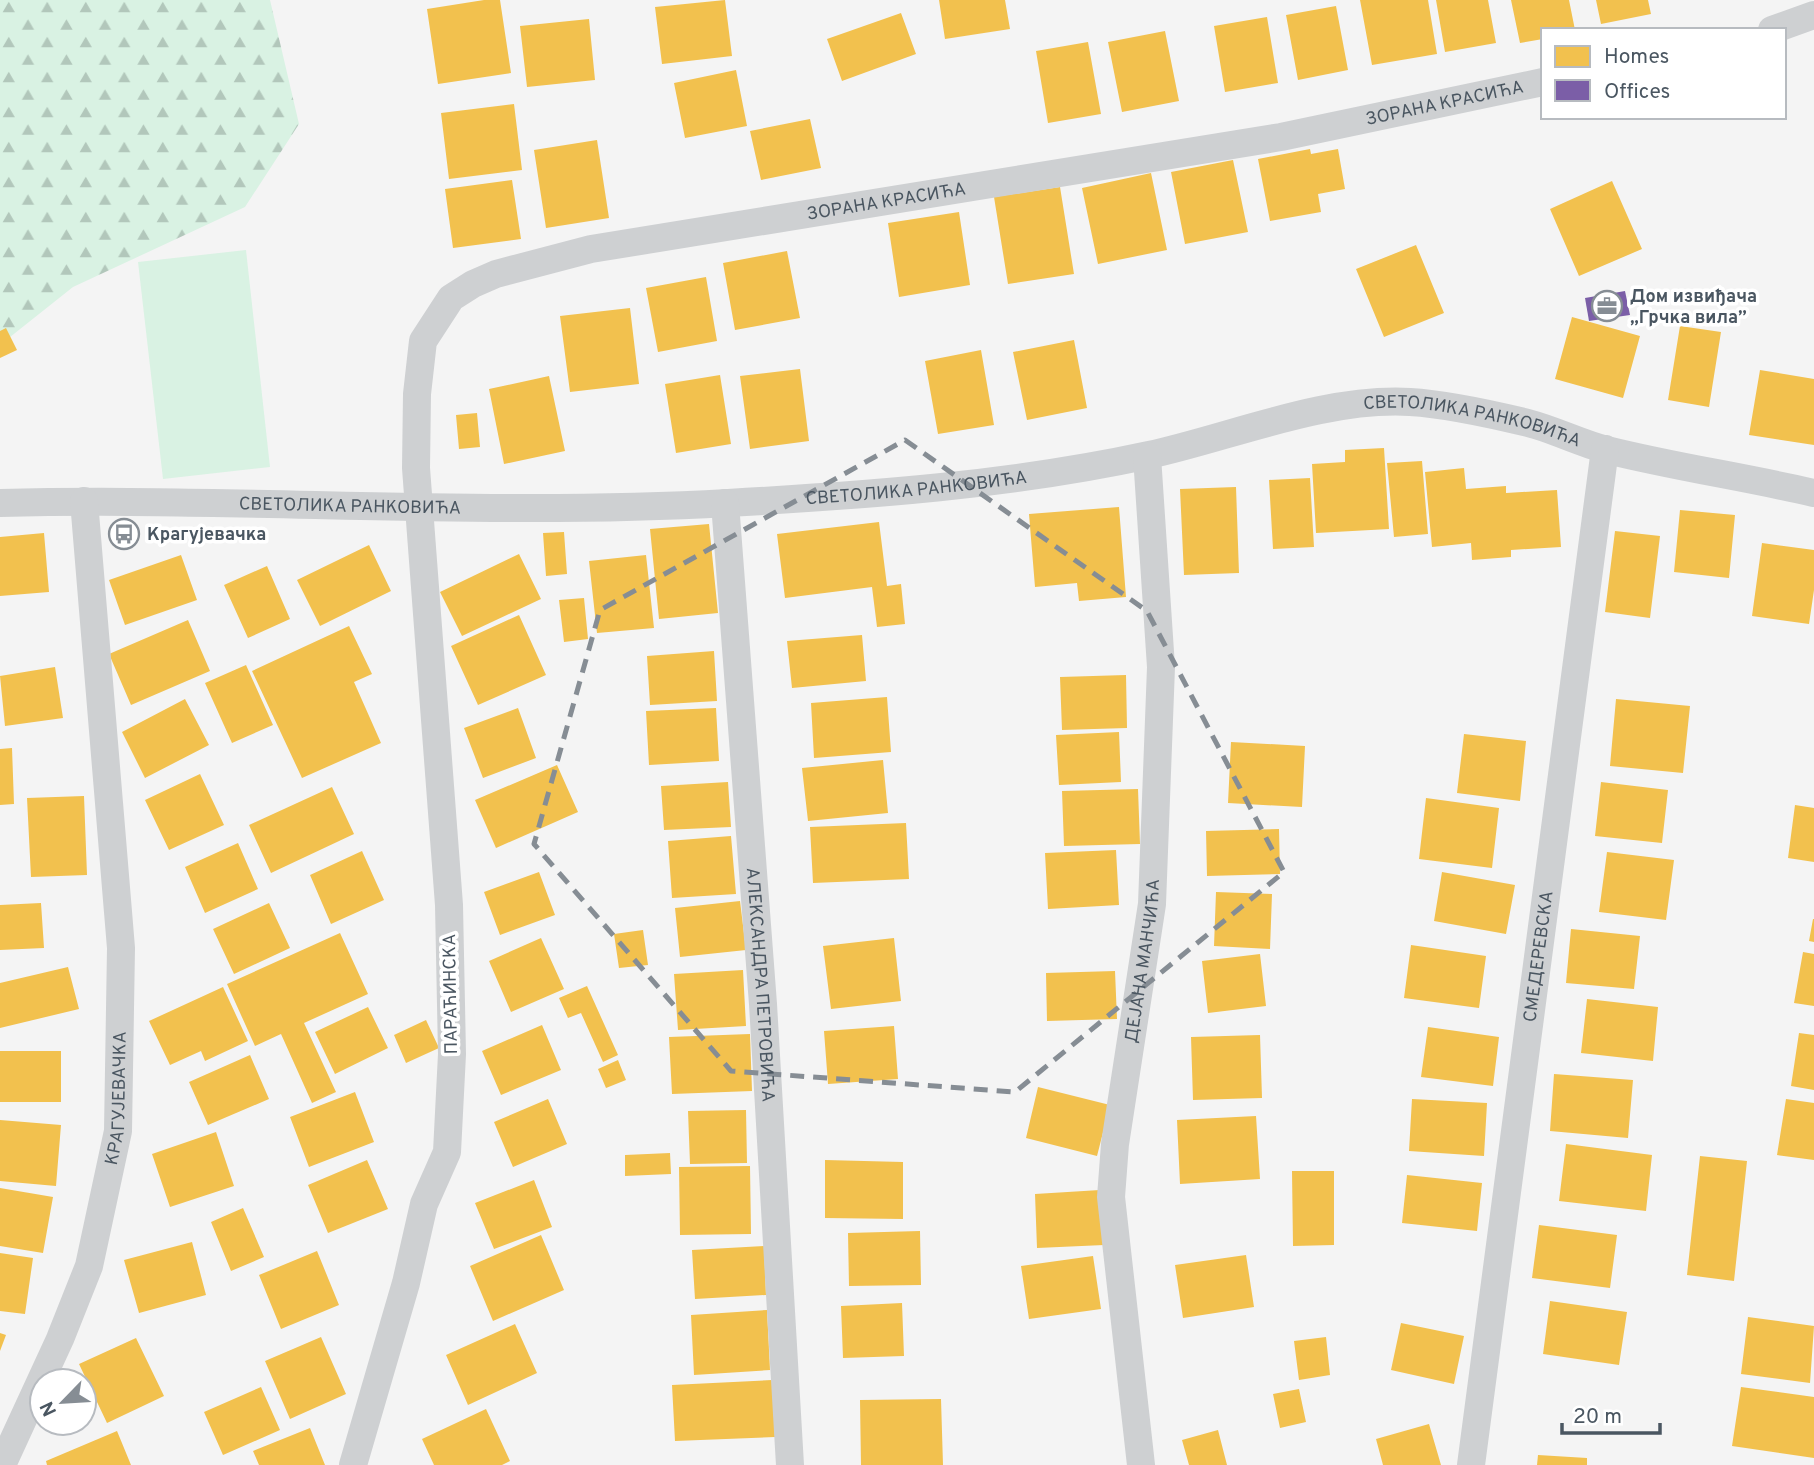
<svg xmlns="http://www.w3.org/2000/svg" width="1814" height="1465" font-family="Overpass,sans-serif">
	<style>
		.green { fill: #d9f2e3 }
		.forest { fill: url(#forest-firs) }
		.homes { fill: #f2c14e }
		.offices { fill: #7b5ea7 }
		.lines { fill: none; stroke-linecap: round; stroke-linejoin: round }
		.minor { stroke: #ced0d2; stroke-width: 28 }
		.marked { fill: none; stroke: #868d94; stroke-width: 5; stroke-dasharray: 14 9; stroke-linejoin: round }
		.labels { text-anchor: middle; stroke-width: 7; stroke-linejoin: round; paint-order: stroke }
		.street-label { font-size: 18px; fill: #4a5661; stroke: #fff }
		.poi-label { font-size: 18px; font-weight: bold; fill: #4a5661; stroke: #fff; text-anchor: start }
	</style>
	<defs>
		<pattern id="forest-firs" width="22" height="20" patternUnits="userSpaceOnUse" patternTransform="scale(1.75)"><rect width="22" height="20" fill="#d9f2e3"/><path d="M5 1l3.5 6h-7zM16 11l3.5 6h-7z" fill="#b2c7bb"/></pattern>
	</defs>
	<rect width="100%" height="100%" fill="#f4f4f4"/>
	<path class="green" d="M246 250 270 467 163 479 138 262Z"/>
	<path class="forest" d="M0 0H270L299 124 245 207 73 287 0 345Z"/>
	<path class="homes" d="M484 0H500L511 73 438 84 427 9Z
		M725 0 732 56 662 64 655 7Z
		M939 0H1005L1010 29 945 39Z
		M1360 0H1428L1437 54 1372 65Z
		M1436 0H1488L1496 43 1445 52Z
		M1511 0H1569L1575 30H1543V39L1520 43Z
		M1596 0H1648L1651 14 1601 24Z
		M1336 6 1348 70 1298 80 1286 15Z
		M901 13 916 54 842 81 827 39Z
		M1267 17 1278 83 1225 92 1214 26Z
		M589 19 595 80 527 87 520 26Z
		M1165 31 1179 101 1122 112 1108 42Z
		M1088 42 1101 114 1048 123 1036 51Z
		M736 70 747 126 685 138 674 83Z
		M514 104 522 170 449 179 441 113Z
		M810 119 821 168 761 180 750 131Z
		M597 140 609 218 546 228 534 150Z
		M1310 149 1311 154 1338 149 1345 189 1318 194 1321 212 1270 221 1258 159Z
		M1233 160 1248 232 1185 244 1171 172Z
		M1151 173 1167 250 1098 264 1082 188Z
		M512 180 521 239 453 248 445 189Z
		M1612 181 1642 249 1579 276 1550 209Z
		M1060 187 1074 274 1008 284 994 197Z
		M959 212 970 285 899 297 888 223Z
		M1416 245 1444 313 1384 337 1356 269Z
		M787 251 800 318 735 330 723 263Z
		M706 277 717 341 658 352 646 288Z
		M630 308 639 384 570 392 560 316Z
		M1572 317 1640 336 1623 398 1555 379Z
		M1680 326 1721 332 1709 407 1668 400Z
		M6 328 17 350 0 358V331Z
		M1074 340 1087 408 1027 420 1013 352Z
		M981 350 994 425 938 434 925 361Z
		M800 369 809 441 750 449 740 376Z
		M1760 370 1814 379V445L1749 435Z
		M720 375 731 444 676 453 665 384Z
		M549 376 565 451 504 464 489 389Z
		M477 413 480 447 459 449 456 415Z
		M1384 448 1389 529 1316 533 1312 464 1345 462V450Z
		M1422 461 1428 534 1394 537 1387 463Z
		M1464 468 1466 489 1506 486V493L1557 490 1561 547 1511 550V557L1472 560 1471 543 1432 547 1425 472Z
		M1310 478 1314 547 1273 549 1269 480Z
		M1236 487 1239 573 1184 575 1180 489Z
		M1119 507 1126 597 1079 601 1077 583 1035 587 1029 514Z
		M1680 510 1735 515 1729 578 1674 572Z
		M879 522 887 586 901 584 905 624 877 627 872 587 785 598 777 534Z
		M709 524 718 613 659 619 650 529Z
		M1615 531 1660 536 1650 618 1605 612Z
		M564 532 567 574 546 576 543 533Z
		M44 533 49 592 0 596V537Z
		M1762 543 1814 550V590L1809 624 1752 616Z
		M369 545 391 591 320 626 297 580Z
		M519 554 541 599 462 636 440 592Z
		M181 555 197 600 125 625 109 580Z
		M646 555 654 628 597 633 589 561Z
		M267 566 290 619 248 638 224 585Z
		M584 598 588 639 564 642 559 600Z
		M519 615 546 675 478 705 451 646Z
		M188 620 210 671 131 705 109 654Z
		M349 626 372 674 354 682 381 743 302 778 252 671Z
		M862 635 866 681 792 688 787 641Z
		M714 651 717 701 650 705 647 656Z
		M246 665 273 725 232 743 205 683Z
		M55 667 63 718 5 726 0 676Z
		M1126 675 1127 728 1062 730 1060 677Z
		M887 697 891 752 814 758 811 703Z
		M185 699 209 745 145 778 122 732Z
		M1616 699 1690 706 1683 773 1610 766Z
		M518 708 536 758 483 778 464 728Z
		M716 708 719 761 649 765 646 711Z
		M1119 732 1121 782 1059 785 1056 735Z
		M1464 734 1526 741 1520 801 1457 793Z
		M1231 742 1305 746 1302 807 1228 803Z
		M12 748 14 804 0 805V749Z
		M883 760 888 813 808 821 802 768Z
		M557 765 578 812 496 848 475 800Z
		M200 774 224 825 169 850 145 800Z
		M728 782 731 827 664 830 661 786Z
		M1601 782 1668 790 1662 843 1595 836Z
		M332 787 354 834 271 873 249 825Z
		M1138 789 1140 844 1064 846 1062 791Z
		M84 796 87 875 31 877 27 798Z
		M1426 798 1499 808 1492 868 1419 859Z
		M1795 805 1814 808V862L1788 858Z
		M906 823 909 879 813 883 810 827Z
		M1279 829 1280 874 1207 876 1206 831Z
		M731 836 736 894 672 898 668 841Z
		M238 843 258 889 205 913 185 867Z
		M1116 850 1119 905 1048 909 1045 853Z
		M362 851 384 900 331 924 310 875Z
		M1607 852 1674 860 1666 920 1599 912Z
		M539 872 555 915 500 935 484 892Z
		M1442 872 1515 885 1506 934 1434 921Z
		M1216 892 1272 894 1270 949 1214 946Z
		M740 901 746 950 680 957 675 908Z
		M41 903 44 948 0 950V905Z
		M269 903 290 948 234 974 213 929Z
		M1813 919H1814V942L1809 941Z
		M1571 929 1640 936 1634 989 1566 983Z
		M643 930 648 965 619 968 614 934Z
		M340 933 368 994 304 1023 336 1092 312 1103 281 1034 255 1046 227 984Z
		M541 938 564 989 511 1012 489 961Z
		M894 938 901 1001 831 1009 823 946Z
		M1411 945 1486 956 1479 1008 1404 998Z
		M1803 952 1814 954V1006L1794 1003Z
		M1260 954 1266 1006 1208 1013 1202 961Z
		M68 967 79 1009 0 1028V983Z
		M743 970 746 1026 678 1030 674 974Z
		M1115 971 1117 1019 1047 1021 1046 973Z
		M587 986 618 1055 603 1062 581 1013 568 1018 559 998Z
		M223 987 248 1041 205 1061 201 1051 170 1065 149 1021Z
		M1587 999 1658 1007 1653 1061 1581 1053Z
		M368 1007 388 1048 335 1074 315 1032Z
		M426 1020 439 1048 406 1063 394 1035Z
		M542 1025 561 1070 501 1095 482 1051Z
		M894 1026 898 1079 828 1084 824 1031Z
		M1428 1027 1499 1037 1493 1086 1421 1077Z
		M1799 1033 1814 1035V1090L1791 1086Z
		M750 1034 752 1091 672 1094 669 1037Z
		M1260 1035 1262 1098 1193 1100 1191 1037Z
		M0 1051H61V1102H0Z
		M250 1055 269 1099 208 1125 189 1082Z
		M618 1060 626 1080 606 1088 598 1069Z
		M1554 1074 1633 1080 1628 1138 1550 1131Z
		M1038 1087 1110 1105 1097 1156 1026 1138Z
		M355 1092 374 1142 309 1167 290 1117Z
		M548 1099 567 1144 513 1167 494 1122Z
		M1412 1099 1487 1103 1484 1156 1409 1151Z
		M1786 1099 1814 1103V1160L1777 1155Z
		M746 1110 747 1163 690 1164 688 1111Z
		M1256 1116 1260 1179 1180 1184 1177 1120Z
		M0 1120 61 1125 56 1186 0 1181Z
		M216 1132 234 1186 170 1207 152 1154Z
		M1566 1144 1652 1155 1646 1211 1559 1201Z
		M670 1153 671 1174 625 1176V1155Z
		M1700 1156 1747 1161 1734 1281 1687 1275Z
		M367 1160 388 1209 328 1233 308 1185Z
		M825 1160 903 1162V1219L825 1218Z
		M750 1166 751 1234 680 1235 679 1167Z
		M1292 1171H1334V1245L1293 1246Z
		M1407 1175 1482 1183 1477 1231 1402 1223Z
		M534 1180 552 1227 494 1249 475 1203Z
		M0 1188 53 1197 43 1253 0 1246Z
		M1100 1190 1104 1245 1037 1248 1035 1194Z
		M243 1208 264 1257 231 1271 211 1222Z
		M1539 1225 1617 1235 1610 1288 1532 1278Z
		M920 1231 921 1285 849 1286 848 1233Z
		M541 1235 564 1290 493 1321 470 1266Z
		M192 1242 206 1295 139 1313 124 1260Z
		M764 1246 766 1295 695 1299 692 1250Z
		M317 1251 339 1305 281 1329 259 1275Z
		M0 1253 33 1258 25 1314 0 1311Z
		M1246 1255 1254 1307 1183 1318 1175 1265Z
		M1093 1256 1101 1309 1029 1319 1021 1266Z
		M1550 1301 1627 1312 1619 1365 1543 1354Z
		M902 1303 904 1356 843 1358 841 1306Z
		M767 1310 770 1370 694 1375 691 1315Z
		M1748 1317 1814 1326 1810 1383 1741 1374Z
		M1401 1323 1464 1336 1454 1384 1391 1370Z
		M515 1324 537 1373 468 1405 446 1355Z
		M0 1333 6 1335 0 1351Z
		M321 1337 346 1394 290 1419 265 1361Z
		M1326 1337 1330 1375 1299 1380 1294 1341Z
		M136 1338 164 1396 107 1423 79 1364Z
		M772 1380 775 1437 675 1441 672 1385Z
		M261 1387 280 1430 223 1455 204 1412Z
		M1741 1387 1814 1397V1458L1732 1446Z
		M1299 1389 1306 1422 1280 1428 1273 1394Z
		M941 1399 943 1465H861L860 1400Z
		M486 1409 510 1461 502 1465H434L422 1439Z
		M1429 1424 1441 1465H1383L1376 1439Z
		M310 1428 325 1465H259L253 1451Z
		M1218 1430 1227 1465H1189L1182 1440Z
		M117 1431 131 1465H47L46 1461Z
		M1538 1455 1587 1458V1465H1537Z"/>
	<path class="offices" d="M1625 291 1630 315 1589 321 1585 298Z"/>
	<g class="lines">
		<g class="minor">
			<path d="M1772 30 1814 15"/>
			<path id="s1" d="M0 503C243 497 485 517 728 503 868 495 1011 485 1149 455 1231 437 1325 397 1410 402 1443 404 1495 415 1528 423 1555 430 1580 443 1607 450 1675 467 1745 477 1814 493"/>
			<path id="s2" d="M725 503 763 1004 790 1465"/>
			<path id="s3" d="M2 1465 60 1339 89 1266 118 1131 121 948 84 501"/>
			<path id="s4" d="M353 1465 406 1283 424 1204 447 1152 452 1054 449 905 416 468 417 394 423 341 451 298 473 284 496 274 591 249 1281 137 1543 82"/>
			<path id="s5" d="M1141 1465 1111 1197 1115 1144 1152 904 1161 667 1147 456"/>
			<path id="s6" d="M1471 1465 1605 449"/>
		</g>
	</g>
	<path class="marked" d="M905 440 1147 611 1284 872 1015 1092 731 1071 534 844 600 610Z"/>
	<defs>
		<g id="office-ring" transform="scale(1.575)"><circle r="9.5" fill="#fff" stroke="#868d94" stroke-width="1.5"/><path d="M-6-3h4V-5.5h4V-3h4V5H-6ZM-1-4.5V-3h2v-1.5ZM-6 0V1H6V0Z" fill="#868d94"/></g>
		<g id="bus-ring" transform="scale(1.575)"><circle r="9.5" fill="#fff" stroke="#868d94" stroke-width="1.5"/><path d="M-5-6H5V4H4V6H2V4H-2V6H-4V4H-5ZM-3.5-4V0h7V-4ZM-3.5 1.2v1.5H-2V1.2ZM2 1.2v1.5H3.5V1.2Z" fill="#868d94"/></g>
	</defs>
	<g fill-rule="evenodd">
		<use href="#office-ring" x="1607" y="306"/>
		<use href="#bus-ring" x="124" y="534"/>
	</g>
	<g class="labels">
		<g class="street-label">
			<text dy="6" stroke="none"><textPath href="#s4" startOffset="2207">ЗОРАНА КРАСИЋА</textPath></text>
			<text dy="6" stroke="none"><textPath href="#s4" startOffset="1640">ЗОРАНА КРАСИЋА</textPath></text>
			<text dy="6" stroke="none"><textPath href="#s1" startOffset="1484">СВЕТОЛИКА РАНКОВИЋА</textPath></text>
			<text dy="6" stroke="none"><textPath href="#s1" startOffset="917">СВЕТОЛИКА РАНКОВИЋА</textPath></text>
			<text dy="6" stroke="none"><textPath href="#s1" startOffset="350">СВЕТОЛИКА РАНКОВИЋА</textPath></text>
			<text dy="6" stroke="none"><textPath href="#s6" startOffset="513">СМЕДЕРЕВСКА</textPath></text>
			<text dy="6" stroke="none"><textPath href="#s5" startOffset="508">ДЕЈАНА МАНЧИЋА</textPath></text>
			<text dy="6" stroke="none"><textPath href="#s2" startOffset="483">АЛЕКСАНДРА ПЕТРОВИЋА</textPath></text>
			<text transform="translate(450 994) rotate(-91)" y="6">ПАРАЋИНСКА</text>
			<text dy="6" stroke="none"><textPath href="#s3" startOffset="388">КРАГУЈЕВАЧКА</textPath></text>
		</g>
		<g class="poi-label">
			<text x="1630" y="302">Дом извиђача<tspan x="1630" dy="21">„Грчка вила”</tspan></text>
			<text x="147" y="540">Крагујевачка</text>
		</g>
	</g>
	<rect x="1541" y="28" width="245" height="91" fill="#ffffff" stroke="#b7bbc0" stroke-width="2"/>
	<rect x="1555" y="46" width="35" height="21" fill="#f2c14e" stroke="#b7bbc0" stroke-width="2"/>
	<text x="1604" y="63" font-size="21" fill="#4a5661">Homes</text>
	<rect x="1555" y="80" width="35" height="21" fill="#7b5ea7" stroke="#b7bbc0" stroke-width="2"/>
	<text x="1604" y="98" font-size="21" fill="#4a5661">Offices</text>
	<g transform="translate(63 1402) rotate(245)"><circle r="33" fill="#ffffff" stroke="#b7bbc0" stroke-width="2"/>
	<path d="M0-5L12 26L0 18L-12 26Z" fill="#868d94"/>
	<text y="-10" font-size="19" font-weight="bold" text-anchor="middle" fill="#4a5661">N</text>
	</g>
	<path d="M1562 1423v10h98v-10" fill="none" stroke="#4a5661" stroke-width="3.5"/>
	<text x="1573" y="1423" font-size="21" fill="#4a5661" stroke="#ffffff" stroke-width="5" paint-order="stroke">20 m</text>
</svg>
